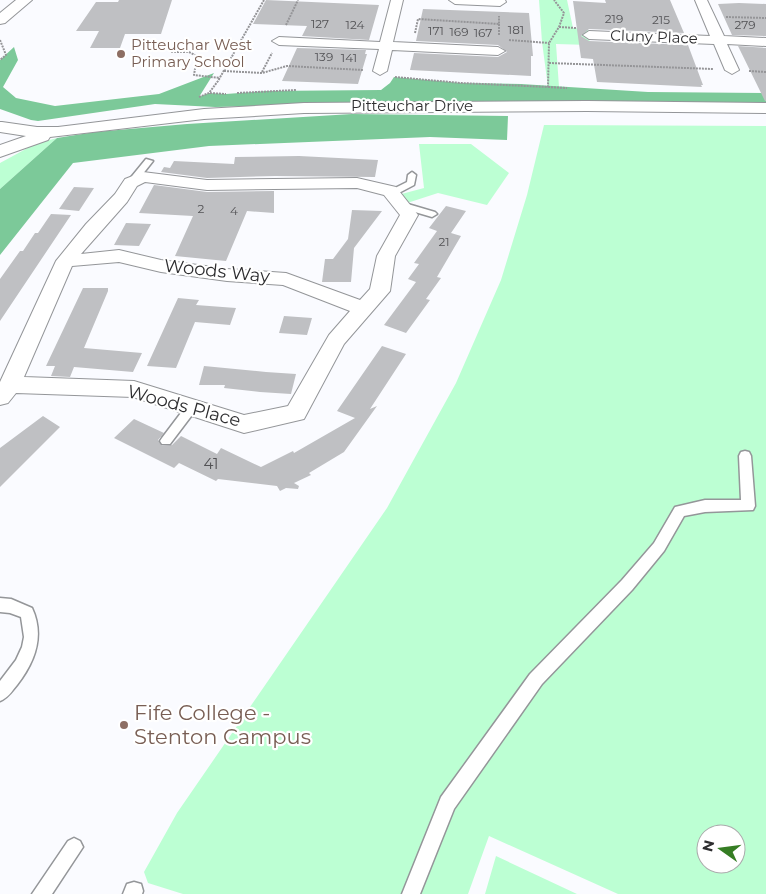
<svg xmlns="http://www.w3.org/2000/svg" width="766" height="894" font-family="Montserrat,sans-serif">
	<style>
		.green { fill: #bcffd3; fill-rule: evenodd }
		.forest { fill: #7cc999 }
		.building { fill: #bfc0c3 }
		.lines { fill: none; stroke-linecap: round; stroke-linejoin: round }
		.lane-casing { stroke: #949699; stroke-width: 3 }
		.street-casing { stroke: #949699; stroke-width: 2 }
		.secondary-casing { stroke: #949699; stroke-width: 2 }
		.path { stroke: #959598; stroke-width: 2; stroke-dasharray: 2 1; stroke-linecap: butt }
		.lane { fill: #fff; fill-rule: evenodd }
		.street { fill: #fff; fill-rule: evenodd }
		.secondary { fill: #fff; fill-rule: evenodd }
		.education-dot { fill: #8d6e63; stroke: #fff; stroke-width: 2 }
		.labels { text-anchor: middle; stroke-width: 4.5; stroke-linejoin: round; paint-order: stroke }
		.far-number-label { font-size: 12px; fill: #525255 }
		.far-street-label { font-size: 15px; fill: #2e2e30; stroke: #fff }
		.far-education-label { font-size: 15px; fill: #785e54; stroke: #fff; text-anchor: start }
		.number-label { font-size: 15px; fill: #525255 }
		.street-label { font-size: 18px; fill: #2e2e30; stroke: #fff }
		.near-education-label { font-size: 21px; fill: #785e54; stroke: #fff; text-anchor: start }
	</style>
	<rect width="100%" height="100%" fill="#fafbff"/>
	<path class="green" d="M539 0H567L573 28 588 29 590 45 556 44 559 87H548L542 42Z
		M544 125 766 126V894H618L489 836 468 894H183L148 883 144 872 177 813 387 508 456 383 501 280 527 195ZM706 834H736V864H706Z
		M57 138 0 189V163L35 144Z
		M419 144H471L509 173 487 205 438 193 401 205 394 196 424 188Z
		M496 856 577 894H485Z"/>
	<path class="forest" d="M14 47 18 60 3 87 16 98 55 106 159 94 214 73 199 97 209 93 226 94 266 91 381 90 390 83 394 77 461 83 521 84 648 92 766 93V102L381 103 215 107 155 104 38 121 31 120 0 109V60Z
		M352 114 508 116 507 140 430 137 209 146 73 163 0 255V189L57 138 95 132 187 124Z"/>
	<path class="building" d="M119 0H172L161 34H125L120 48H90L99 31H76L96 2H118Z
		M266 0 379 5 369 40 302 36 307 26 253 24Z
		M605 0H670L684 33 589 29 581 36 589 41 688 45 703 85H701L702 87 597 82 593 59 581 58 573 1 606 3Z
		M739 3 766 4V36L732 35 718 4Z
		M423 9 529 13 533 56H531V76L410 70 414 53 498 57 507 52 498 45 416 41Z
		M738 46 766 48V101H765Z
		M297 48 366 50 365 54H367L358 84 282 81Z
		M299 156 378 160 375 177 275 176 207 178 161 172 164 167 170 168 174 161 234 164 235 157Z
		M154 185 207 192 274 191V213L247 211 226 261 175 256 193 216 139 213Z
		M74 187 94 188 79 211 59 209Z
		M446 206 466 211 451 233 461 236 437 277 441 278 426 299 430 300 406 333 384 325 416 282 408 279 419 264 414 263 437 231 429 228Z
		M352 210 382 211 354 248 351 282H322L325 259H333L348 239Z
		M51 214 71 215 0 321V279L20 251H23L35 233H38Z
		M126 223 151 224 139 246 114 245Z
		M83 288H108V291L84 348 142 353 133 372 74 367 70 377 51 376 55 366H46Z
		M178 298 199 300 196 305 236 308 230 325 195 322 176 368 147 366Z
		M284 316 312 318 307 335 279 333Z
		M382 346 406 354 370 409 377 406 344 452 309 473 311 475 294 483 299 486 298 489 286 488 280 491 277 486 218 479 216 481 179 463 174 468 114 438 134 419 164 433 158 440 162 446 172 445 181 436 217 454 221 448 261 467 293 451 294 453 355 418 337 411Z
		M204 366 266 372 296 374 291 394 260 392 224 388 225 385H199Z
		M43 416 60 427 0 487V448Z"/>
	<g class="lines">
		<g class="lane-casing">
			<path id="lane" d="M146 159 153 161 134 185H128V181Z
				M412 172 416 175 414 185 395 195H389V191L407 182 408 175Z
				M401 202 435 212 437 214 432 217 398 207 396 205Z
				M191 404 197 408 195 411 170 444H162L160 441 162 438 187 405Z
				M745 451 749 452 751 456 755 506 753 510 705 512 684 516 664 551 632 590 542 684 454 809 420 894H402L441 797 530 674 622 580 654 543 675 507 705 500H741L739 456 741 452Z
				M0 598 11 599 32 608C45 636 35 662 17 685 12 691 8 698 0 701V681L16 660 22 647 24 637 21 617 10 613 0 612Z
				M74 838 80 841 83 847 52 894H32L68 841Z
				M134 882 141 884 143 891 142 894H123L127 884Z"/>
		</g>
		<g class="street-casing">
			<path id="street" d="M391 0H403L393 42 498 47 505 51 498 55 392 50 387 71 380 75 373 71 379 49 279 45 272 41 279 37 380 42Z
				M449 0H505L506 2 500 6 455 4Z
				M695 0H707L724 36 766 38V46L727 44 739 70 732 74 725 70 714 44 589 39 583 35 589 31 710 36Z
				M143 172 207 180 357 178 396 187 418 215 395 256 390 291 344 344 304 419 244 433 133 397 16 393 8 403 0 405V382L56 261 86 224 115 194 125 179ZM145 182 207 190 357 188 384 195 400 215 377 256 370 289 360 300 286 273 227 269 161 260 119 250 81 254 127 202 137 186ZM119 262 161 272 227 281 283 285 350 311 329 335 288 406 244 415 134 381 24 377 72 266Z"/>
		</g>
		<g class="secondary-casing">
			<path id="secondary" d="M16 0H32L5 23 0 24V13Z
				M587 101 766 103V113L587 111 304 113 204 119 50 137 48 140 0 157V145L26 136 0 132V122H2L37 127H58L204 109 304 103Z"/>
		</g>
		<path class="path" d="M726 17 766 18
			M499 24V36
			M286 25 298 0
			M559 27 576 28
			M415 33 418 19 499 24V16
			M0 40 6 55 0 60
			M509 40 549 43
			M171 52H189L197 56 194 75 220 78
			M549 63 713 69
			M224 71 262 73 287 66 363 70
			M749 71 766 72
			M262 72 272 53
			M395 77 461 83 548 87 549 43 559 27 564 13 554 0
			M548 87 567 88
			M210 93 226 94
			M237 93 296 90
			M199 97 209 93 218 81 264 0"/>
		<use href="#lane" class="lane"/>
		<use href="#street" class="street"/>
		<use href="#secondary" class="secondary"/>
	</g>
	<g class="education-dot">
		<circle cx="121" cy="54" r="5"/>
		<circle cx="124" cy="725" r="5"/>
	</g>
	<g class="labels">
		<g class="far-number-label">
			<text x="614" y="23">219</text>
			<text x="661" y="24">215</text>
			<text x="320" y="28">127</text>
			<text x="355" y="29">124</text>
			<text x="745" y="29">279</text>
			<text x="516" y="34">181</text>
			<text x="436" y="35">171</text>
			<text x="459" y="36">169</text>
			<text x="483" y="37">167</text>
			<text x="324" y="61">139</text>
			<text x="349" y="62">141</text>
			<text x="201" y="213">2</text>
			<text x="234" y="215">4</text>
			<text x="444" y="246">21</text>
		</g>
		<g class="far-street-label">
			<text transform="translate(654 37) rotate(2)" y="5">Cluny Place</text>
			<text x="412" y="111">Pitteuchar Drive</text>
		</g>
		<g class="far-education-label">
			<text x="131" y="50">Pitteuchar West<tspan x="131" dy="17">Primary School</tspan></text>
		</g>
		<g class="number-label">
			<text x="211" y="469">41</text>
		</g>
		<g class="street-label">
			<text transform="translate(217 271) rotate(6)" y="6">Woods Way</text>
			<text transform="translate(184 406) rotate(15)" y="6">Woods Place</text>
		</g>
		<g class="near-education-label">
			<text x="134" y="720">Fife College -<tspan x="134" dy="24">Stenton Campus</tspan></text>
		</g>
	</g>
	<g transform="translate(721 849) rotate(284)"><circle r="24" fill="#ffffff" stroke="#ababac"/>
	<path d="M0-4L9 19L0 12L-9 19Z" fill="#357d23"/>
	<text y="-8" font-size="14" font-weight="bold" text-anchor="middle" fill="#2e2e30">N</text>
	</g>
</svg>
